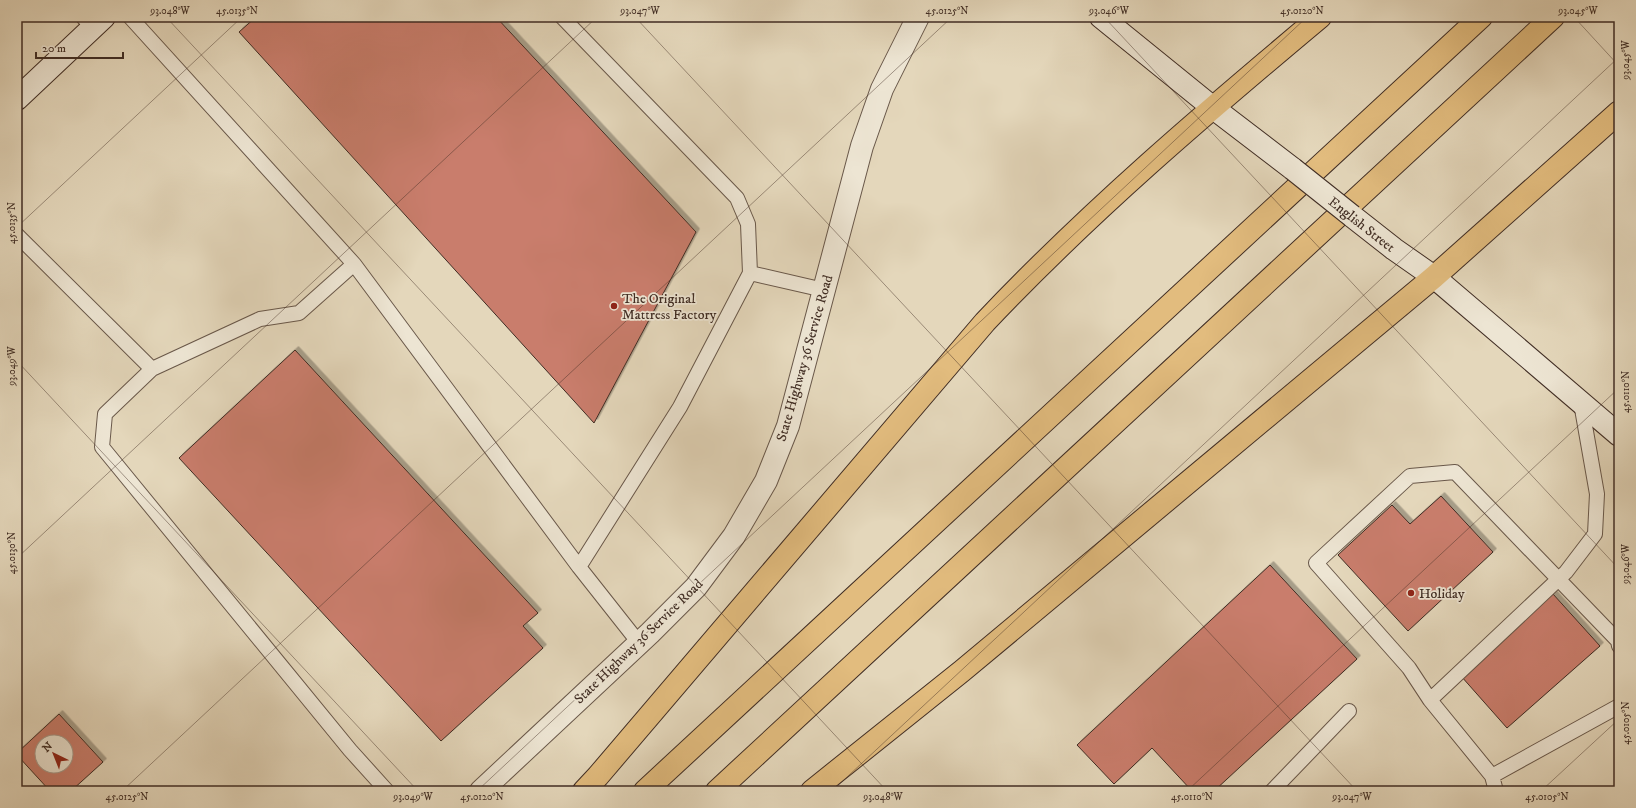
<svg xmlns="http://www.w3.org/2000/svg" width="1636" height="808" font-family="'IM FELL DW Pica',serif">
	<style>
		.building { fill: #c97d6c; stroke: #402d24; fill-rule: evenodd; filter: url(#shadow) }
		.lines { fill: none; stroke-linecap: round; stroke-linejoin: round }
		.lane-casing { stroke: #69584a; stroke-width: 16 }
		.street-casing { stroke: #69584a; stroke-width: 24 }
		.secondary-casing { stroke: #402d24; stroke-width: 24 }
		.highway-casing { stroke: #402d24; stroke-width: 24 }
		.lane { stroke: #ede5d3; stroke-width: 14 }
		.street { stroke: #ede5d3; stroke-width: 22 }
		.secondary { stroke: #ede5d3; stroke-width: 22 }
		.highway { stroke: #e2bc7e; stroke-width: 22 }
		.secondary-bridge-casing { stroke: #402d24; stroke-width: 24; stroke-linecap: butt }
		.secondary-bridge { stroke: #ede5d3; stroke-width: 22 }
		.ticks { fill: none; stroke: #402d24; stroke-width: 1; stroke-opacity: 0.45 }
		.poi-dot { fill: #8f2418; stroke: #ede5d3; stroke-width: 1.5 }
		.labels { text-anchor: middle; stroke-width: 3.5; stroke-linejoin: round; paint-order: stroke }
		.street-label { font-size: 14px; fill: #402d24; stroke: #ede5d3 }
		.poi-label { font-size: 14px; fill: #402d24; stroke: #ede5d3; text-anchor: start }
		.neatline { fill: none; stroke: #402d24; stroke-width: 1.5 }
		.ticks-label { font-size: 10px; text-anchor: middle; fill: #402d24 }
	</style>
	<defs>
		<filter id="shadow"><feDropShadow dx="3.5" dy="-3.5" stdDeviation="0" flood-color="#0004"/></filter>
	</defs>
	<rect width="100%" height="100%" fill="#e4d7bb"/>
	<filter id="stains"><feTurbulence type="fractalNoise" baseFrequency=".005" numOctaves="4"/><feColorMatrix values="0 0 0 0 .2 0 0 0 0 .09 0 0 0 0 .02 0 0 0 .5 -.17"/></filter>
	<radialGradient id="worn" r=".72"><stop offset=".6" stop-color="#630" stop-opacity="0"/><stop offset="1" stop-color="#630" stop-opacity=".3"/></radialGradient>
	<path class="building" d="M256 17H496L696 232 594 423 239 32Z
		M295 350 538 613 523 626 543 648 441 741 179 458Z
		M1441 496 1493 552 1408 631 1338 555 1392 505 1410 524Z
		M1270 565 1357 659 1214 791H1192L1152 748 1114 784 1077 745Z
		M1553 594 1600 646 1507 728 1461 676Z
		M59 714 103 762 71 791H50L17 755V753ZM42 742H66V766H42Z"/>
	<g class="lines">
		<g class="lane-casing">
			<path id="lane" d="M83 17 93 28
				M130 17 354 264 579 567 639 643
				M562 17 737 198 748 224 750 273
				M17 235 152 369 105 414 102 447 350 750 387 791
				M152 369 260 319 299 313 354 264
				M579 567 680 407 750 273 824 290
				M1430 700 1409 668 1316 563 1410 476 1455 472 1618 641 1619 646
				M1492 776 1619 706
				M1272 791 1349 711
				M1496 791 1492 776 1430 700 1566 572 1595 534 1597 494 1581 403"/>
		</g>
		<g class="street-casing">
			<path id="street" d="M481 791 650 633 696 587 734 536 766 481 788 426 862 146 882 89 918 17"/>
		</g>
		<g class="secondary-casing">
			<path id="secondary" d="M1101 17 1212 107 1293 169
				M17 99 104 17
				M1352 216 1394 249 1434 277 1619 435"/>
		</g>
		<g class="highway-casing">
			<path id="highway" d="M584 791 598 776 985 322C1089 212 1204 114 1320 17
				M645 791 1481 17
				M717 791 1553 17
				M812 791 962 671 1434 277 1619 112"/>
		</g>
		<use href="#lane" class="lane"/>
		<use href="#street" class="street"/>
		<use href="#secondary" class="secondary"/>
		<use href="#highway" class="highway"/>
		<g class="secondary-bridge-casing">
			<path id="secondary-bridge" d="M1293 169 1352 216"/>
		</g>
		<use href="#secondary-bridge" class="secondary-bridge"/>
	</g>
	<path class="ticks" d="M166 17 887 791M635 17 1357 791M1104 17 1619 569M1574 17 1619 66M17 227 242 17M17 361 418 791M17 558 597 17M122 791 952 17M477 791 1307 17M832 791 1619 57M1187 791 1619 388M1541 791 1619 719"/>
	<g class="poi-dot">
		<circle cx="614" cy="306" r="4"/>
		<circle cx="1411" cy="593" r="4"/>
	</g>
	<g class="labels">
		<g class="street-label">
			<text transform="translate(1362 224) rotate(38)" y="5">English Street</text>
			<text transform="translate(804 358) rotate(-74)" y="5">State Highway 36 Service Road</text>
			<text transform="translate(638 641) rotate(-44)" y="5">State Highway 36 Service Road</text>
		</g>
		<g class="poi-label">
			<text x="622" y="303">The Original<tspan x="622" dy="16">Mattress Factory</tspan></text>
			<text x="1419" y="598">Holiday</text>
		</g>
	</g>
	<rect width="1636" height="808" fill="none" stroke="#e4d7bb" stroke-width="44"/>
	<g transform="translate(54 754) rotate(317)"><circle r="19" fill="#ede5d3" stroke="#a89b8d"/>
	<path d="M0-3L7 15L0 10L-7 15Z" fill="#8f2418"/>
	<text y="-6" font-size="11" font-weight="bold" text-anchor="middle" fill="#402d24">N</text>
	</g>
	<path d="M36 52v6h87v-6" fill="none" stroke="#402d24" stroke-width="2"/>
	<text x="42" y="52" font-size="12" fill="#402d24" stroke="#ede5d3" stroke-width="3" paint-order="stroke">20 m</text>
	<rect x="22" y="22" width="1592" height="764" class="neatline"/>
	<g class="ticks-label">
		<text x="170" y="14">93.048°W</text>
		<text x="237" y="14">45.0135°N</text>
		<text x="640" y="14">93.047°W</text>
		<text x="947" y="14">45.0125°N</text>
		<text x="1109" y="14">93.046°W</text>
		<text x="1302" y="14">45.0120°N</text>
		<text x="1578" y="14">93.045°W</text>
		<text transform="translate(1625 60) rotate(-90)" y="4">93.045°W</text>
		<text transform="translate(11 223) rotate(-90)" y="4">45.0135°N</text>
		<text transform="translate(11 366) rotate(-90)" y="4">93.049°W</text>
		<text transform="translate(1625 392) rotate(-90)" y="4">45.0110°N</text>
		<text transform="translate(11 553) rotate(-90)" y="4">45.0130°N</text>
		<text transform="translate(1625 564) rotate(-90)" y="4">93.046°W</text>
		<text transform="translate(1625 723) rotate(-90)" y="4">45.0105°N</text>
		<text x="127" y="800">45.0125°N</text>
		<text x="413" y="800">93.049°W</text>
		<text x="482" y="800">45.0120°N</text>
		<text x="883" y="800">93.048°W</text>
		<text x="1192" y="800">45.0110°N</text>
		<text x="1352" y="800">93.047°W</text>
		<text x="1547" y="800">45.0105°N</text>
	</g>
	<rect width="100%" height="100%" filter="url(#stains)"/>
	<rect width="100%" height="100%" fill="url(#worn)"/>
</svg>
